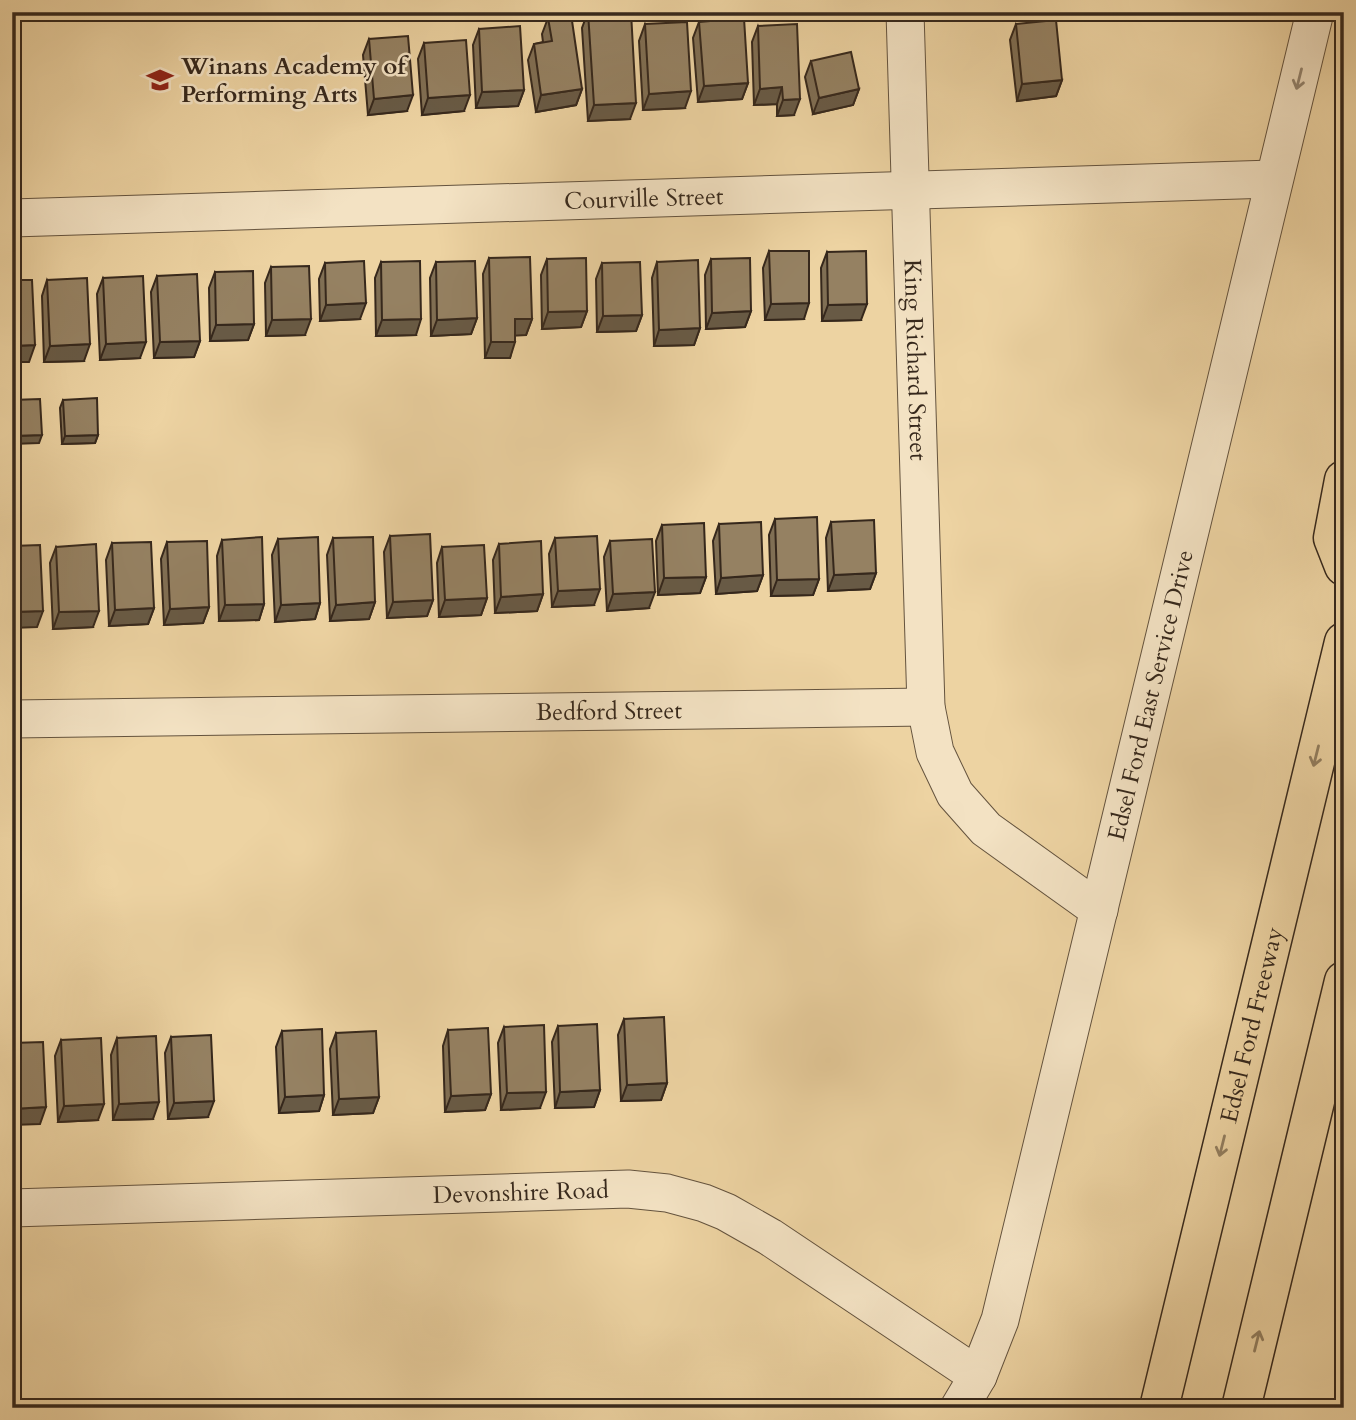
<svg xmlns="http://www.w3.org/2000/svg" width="1356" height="1420" font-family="Cardo,serif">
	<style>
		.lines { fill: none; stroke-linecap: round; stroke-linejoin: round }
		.minor-casing { stroke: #64533e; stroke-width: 39 }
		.motorway-casing { stroke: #36281c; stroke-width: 41 }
		.minor { stroke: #f3e2c3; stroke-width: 37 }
		.motorway { stroke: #edd3a2; stroke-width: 38 }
		.wall { fill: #806f54; stroke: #36281c; stroke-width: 2 }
		.shaded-wall { fill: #685a45; stroke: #36281c; stroke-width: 2 }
		.building { fill: #958162; stroke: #36281c; stroke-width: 2 }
		.oneway { stroke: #948570 }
		.oneway2 { stroke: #927e5f }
		.labels { text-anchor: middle; stroke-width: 5; stroke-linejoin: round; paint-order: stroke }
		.poi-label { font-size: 24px; font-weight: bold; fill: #36281c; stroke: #f3e2c3; text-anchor: start }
		.street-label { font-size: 24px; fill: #36281c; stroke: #f3e2c3 }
	</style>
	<rect width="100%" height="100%" fill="#edd3a2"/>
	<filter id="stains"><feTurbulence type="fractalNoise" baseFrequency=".00286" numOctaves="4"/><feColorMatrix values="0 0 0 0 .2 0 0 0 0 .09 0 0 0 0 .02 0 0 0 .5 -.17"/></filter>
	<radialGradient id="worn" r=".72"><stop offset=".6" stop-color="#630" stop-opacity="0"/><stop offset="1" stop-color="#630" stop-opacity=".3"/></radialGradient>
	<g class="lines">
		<g class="minor-casing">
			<g id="minor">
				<path id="s1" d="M905 12 926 707 935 752 955 794 986 829 1099 910"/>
				<path id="s2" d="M12 218 1274 179"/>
				<path id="s3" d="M12 719 926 707"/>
				<path id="s4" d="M12 1208 628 1189 667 1193 704 1203 726 1212 770 1237 978 1376"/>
				<path id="s5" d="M959 1408 978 1376 1000 1320 1315 12"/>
			</g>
		</g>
		<g class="motorway-casing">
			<g id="motorway">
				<path d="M1344 480 1333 538 1344 566"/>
				<path id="s6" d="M1159 1408 1344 642"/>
				<path d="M1241 1408 1344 981"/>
			</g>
		</g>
		<use href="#minor" class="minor"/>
		<use href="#motorway" class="motorway"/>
	</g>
	<path class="wall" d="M588 12 630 119 588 121 582 28Z
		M548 18 582 89 576 105 536 112 528 60 534 44 543 42 542 34Z
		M699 22 748 83 742 99 698 102 693 38Z
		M645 24 685 108 643 110 639 41Z
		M1016 24 1062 80 1056 96 1017 101 1010 40Z
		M758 26 794 115 777 116V104L754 105 752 42Z
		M479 29 524 90 518 106 476 108 473 45Z
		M369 39 407 111 368 115 363 55Z
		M424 43 464 111 422 115 418 59Z
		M811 61 859 89 853 105 813 114 805 77Z
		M769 251 804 319 765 320 763 268Z
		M827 252 861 320 822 321 821 268Z
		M489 258 532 319 526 335H515L510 358H485L483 274Z
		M547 259 587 311 581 327 542 329 541 275Z
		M711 259 751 311 745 327 706 329 705 275Z
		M381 262 416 335 376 336 375 278Z
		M436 262 477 318 471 334 431 336 430 278Z
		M657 262 700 328 694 345 654 346 652 278Z
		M325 263 360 319 320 321 319 279Z
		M602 263 642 315 636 331 597 332 596 279Z
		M271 267 305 335 266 336 265 283Z
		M215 272 254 324 248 340 210 341 209 288Z
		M157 276 200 341 194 357 154 358 151 292Z
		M103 278 140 358 100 360 97 294Z
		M47 280 84 361 44 362 42 296Z
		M63 400 98 435 95 443 62 444 60 408Z
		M775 519 819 579 813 595 771 596 769 535Z
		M831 522 876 573 870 589 828 591 826 538Z
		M719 524 763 575 757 591 716 594 713 541Z
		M662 525 706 577 700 593 658 595 656 541Z
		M390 536 433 600 427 616 387 618 384 552Z
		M333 538 375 602 369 619 330 621 327 555Z
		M555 538 594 605 552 607 549 554Z
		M278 539 320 603 315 619 275 622 272 555Z
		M222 540 264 604 259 620 219 621 217 556Z
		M610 541 649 608 607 611 604 557Z
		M167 542 209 607 203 623 164 625 161 559Z
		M112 543 154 608 148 624 109 626 106 560Z
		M499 544 543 594 537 611 495 613 493 560Z
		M56 547 93 627 53 629 50 563Z
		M442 547 487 598 481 615 439 617 437 563Z
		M624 1019 667 1083 661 1100 621 1101 618 1035Z
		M558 1026 600 1090 594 1107 555 1108 552 1042Z
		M504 1027 540 1108 501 1110 498 1043Z
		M448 1030 491 1094 485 1110 445 1112 443 1046Z
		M282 1031 324 1095 319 1111 279 1113 276 1047Z
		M336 1033 379 1097 373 1113 333 1115 330 1049Z
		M171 1037 208 1117 168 1119 165 1053Z
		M117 1038 153 1119 113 1120 111 1055Z
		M61 1040 98 1120 58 1122 55 1056Z"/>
	<path class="shaded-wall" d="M1062 80 1056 96 1017 101 1022 84Z
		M748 83 742 99 698 102 704 86Z
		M782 87 777 104 754 105 760 89Z
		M582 89 576 105 536 112 541 95Z
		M859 89 853 105 813 114 819 98Z
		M524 90 518 106 476 108 482 92Z
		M691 91 685 108 643 110 649 94Z
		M413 95 407 111 368 115 374 99Z
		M470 95 464 111 422 115 428 98Z
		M800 99 794 115 777 116 783 100Z
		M636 103 630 119 588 121 594 105Z
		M366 303 360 319 320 321 326 305Z
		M809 303 804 319 765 320 771 304Z
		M867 304 861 320 822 321 828 305Z
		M587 311 581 327 542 329 548 312Z
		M751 311 745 327 706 329 712 313Z
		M642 315 636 331 597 332 603 316Z
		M477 318 471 334 431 336 437 320Z
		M311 319 305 335 266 336 272 320Z
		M421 319 416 335 376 336 382 320Z
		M515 319H532L526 335 509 336Z
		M254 324 248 340 210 341 216 325Z
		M700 328 694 345 654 346 659 330Z
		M200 341 194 357 154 358 160 342Z
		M146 342 140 358 100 360 106 344Z
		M491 342H515L510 358H485Z
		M90 344 84 361 44 362 50 346Z
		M35 345 29 362H12V346Z
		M42 435 39 443 12 444V436Z
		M98 435 95 443 62 444 65 436Z
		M876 573 870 589 828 591 834 575Z
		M763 575 757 591 716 594 721 578Z
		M706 577 700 593 658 595 664 578Z
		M819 579 813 595 771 596 777 580Z
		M600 589 594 605 552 607 558 591Z
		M655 592 649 608 607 611 613 594Z
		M543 594 537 611 495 613 501 597Z
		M487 598 481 615 439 617 445 600Z
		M433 600 427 616 387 618 393 602Z
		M375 602 369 619 330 621 336 605Z
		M320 603 315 619 275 622 281 605Z
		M264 604 259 620 219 621 225 605Z
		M209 607 203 623 164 625 170 609Z
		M154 608 148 624 109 626 115 610Z
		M43 611 37 627 12 628V612Z
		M99 611 93 627 53 629 59 612Z
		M667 1083 661 1100 621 1101 627 1085Z
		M600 1090 594 1107 555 1108 560 1092Z
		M546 1092 540 1108 501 1110 507 1093Z
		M491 1094 485 1110 445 1112 451 1096Z
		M324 1095 319 1111 279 1113 285 1097Z
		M379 1097 373 1113 333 1115 339 1099Z
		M214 1101 208 1117 168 1119 174 1103Z
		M159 1102 153 1119 113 1120 119 1104Z
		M104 1104 98 1120 58 1122 64 1106Z
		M46 1107 40 1124 12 1125V1109Z"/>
	<path class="building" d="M588 12H631L636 103 594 105Z
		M571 14 582 89 541 95 534 44 552 41 548 18Z
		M744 18 748 83 704 86 699 22Z
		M1056 20 1062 80 1022 84 1016 24Z
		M687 22 691 91 649 94 645 24Z
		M797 24 800 99 783 100 782 87 760 89 758 26Z
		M520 26 524 90 482 92 479 29Z
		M408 36 413 95 374 99 369 39Z
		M466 40 470 95 428 98 424 43Z
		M851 52 859 89 819 98 811 61Z
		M769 251H809V303L771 304Z
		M866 251 867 304 828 305 827 252Z
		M530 257 532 319H515V342H491L489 258Z
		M586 258 587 311 548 312 547 259Z
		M750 258 751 311 712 313 711 259Z
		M698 260 700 328 659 330 657 262Z
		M364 261 366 303 326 305 325 263Z
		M420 261 421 319 382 320 381 262Z
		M475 261 477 318 437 320 436 262Z
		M640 262 642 315 603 316 602 263Z
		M309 266 311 319 272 320 271 267Z
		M253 271 254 324 216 325 215 272Z
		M197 274 200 341 160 342 157 276Z
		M143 276 146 342 106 344 103 278Z
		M87 278 90 344 50 346 47 280Z
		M12 280H32L35 345 12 346Z
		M97 398 98 435 65 436 63 400Z
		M40 399 42 435 12 436V400Z
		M817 517 819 579 777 580 775 519Z
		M874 520 876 573 834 575 831 522Z
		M761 522 763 575 721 578 719 524Z
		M704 523 706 577 664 578 662 525Z
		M430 534 433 600 393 602 390 536Z
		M597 536 600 589 558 591 555 538Z
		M262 537 264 604 225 605 222 540Z
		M318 537 320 603 281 605 278 539Z
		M373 537 375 602 336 605 333 538Z
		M652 539 655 592 613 594 610 541Z
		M207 541 209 607 170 609 167 542Z
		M541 541 543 594 501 597 499 544Z
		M151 542 154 608 115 610 112 543Z
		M96 544 99 611 59 612 56 547Z
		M40 545 43 611 12 612V546Z
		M484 545 487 598 445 600 442 547Z
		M664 1017 667 1083 627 1085 624 1019Z
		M597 1024 600 1090 560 1092 558 1026Z
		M544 1025 546 1092 507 1093 504 1027Z
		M488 1028 491 1094 451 1096 448 1030Z
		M322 1029 324 1095 285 1097 282 1031Z
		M376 1031 379 1097 339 1099 336 1033Z
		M211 1035 214 1101 174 1103 171 1037Z
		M156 1036 159 1102 119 1104 117 1038Z
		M101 1038 104 1104 64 1106 61 1040Z
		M43 1042 46 1107 12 1109V1043Z"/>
	<defs><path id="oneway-shaft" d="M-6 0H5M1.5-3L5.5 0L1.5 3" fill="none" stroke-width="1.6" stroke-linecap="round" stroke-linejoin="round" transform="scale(1.75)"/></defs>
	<use class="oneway" href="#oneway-shaft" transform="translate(1299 79) rotate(104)"/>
	<g class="oneway2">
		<use href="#oneway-shaft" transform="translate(1316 756) rotate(104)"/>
		<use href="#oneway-shaft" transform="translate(1222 1146) rotate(104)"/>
		<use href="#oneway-shaft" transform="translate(1257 1341) rotate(-76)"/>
	</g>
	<defs>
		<g id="school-bare" transform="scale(2.1)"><path d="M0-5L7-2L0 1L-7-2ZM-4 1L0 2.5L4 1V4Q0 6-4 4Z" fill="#8f2418" stroke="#f3e2c3" stroke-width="2.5" paint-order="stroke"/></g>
	</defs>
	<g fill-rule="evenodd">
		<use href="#school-bare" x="160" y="80"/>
	</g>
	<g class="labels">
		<g class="poi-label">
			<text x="181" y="74">Winans Academy of<tspan x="181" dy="28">Performing Arts</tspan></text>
		</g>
		<g class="street-label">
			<text dy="8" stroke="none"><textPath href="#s2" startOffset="632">Courville Street</textPath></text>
			<text dy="8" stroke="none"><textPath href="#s1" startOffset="348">King Richard Street</textPath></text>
			<text dy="8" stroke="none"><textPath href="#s5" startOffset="740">Edsel Ford East Service Drive</textPath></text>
			<text dy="8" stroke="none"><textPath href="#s3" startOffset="597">Bedford Street</textPath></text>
			<text dy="8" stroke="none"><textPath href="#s6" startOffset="394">Edsel Ford Freeway</textPath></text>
			<text dy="8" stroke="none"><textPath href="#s4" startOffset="509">Devonshire Road</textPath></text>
		</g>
	</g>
	<rect width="1356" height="1420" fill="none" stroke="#edd3a2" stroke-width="42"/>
	<rect x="14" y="14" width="1328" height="1392" fill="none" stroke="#36281c" stroke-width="3.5"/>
	<rect x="21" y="21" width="1314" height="1378" fill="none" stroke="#36281c" stroke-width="2"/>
	<rect width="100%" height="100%" filter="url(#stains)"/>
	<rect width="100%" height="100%" fill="url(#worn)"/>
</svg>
